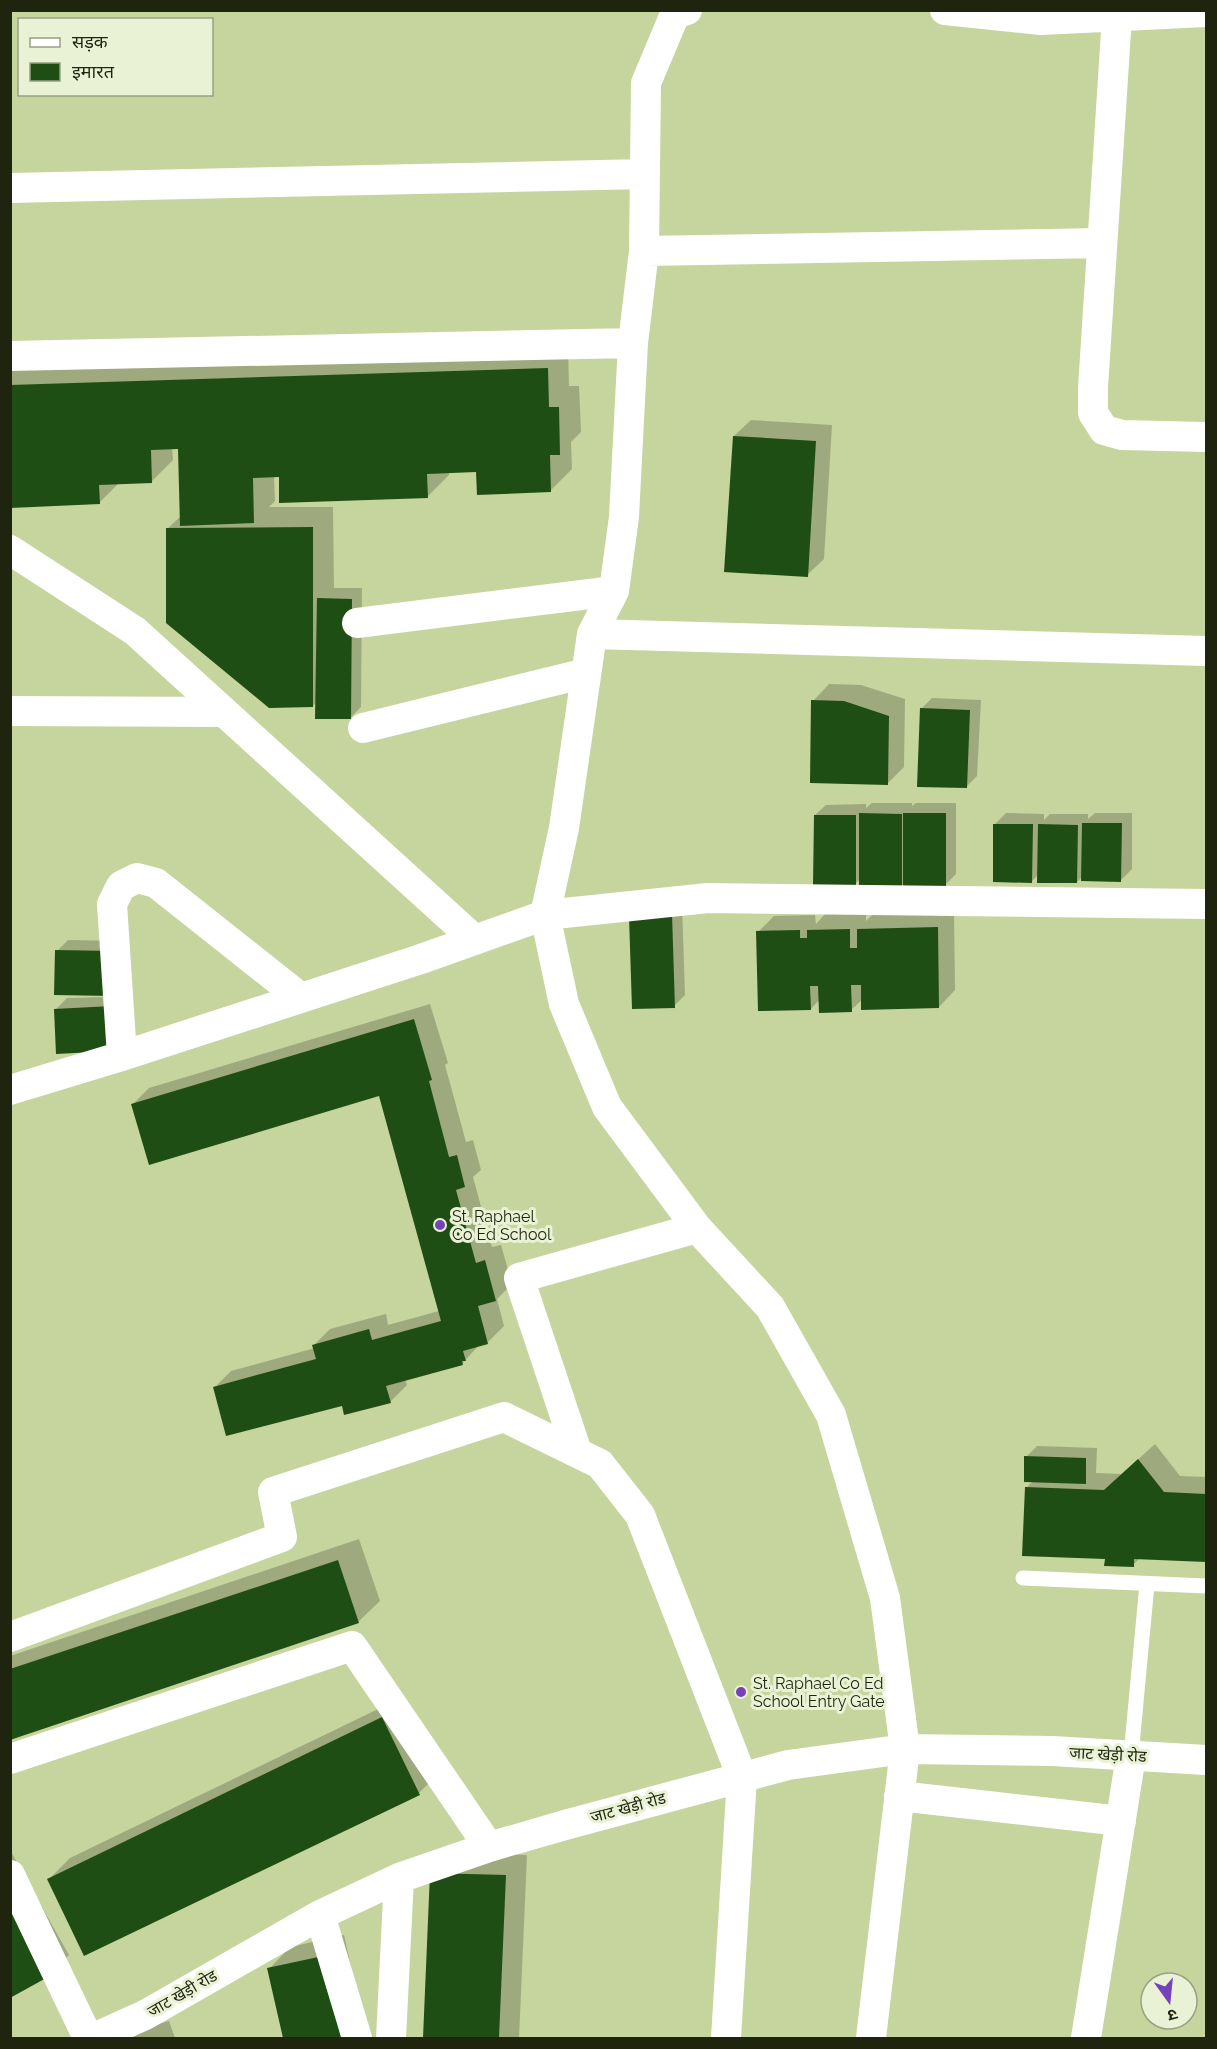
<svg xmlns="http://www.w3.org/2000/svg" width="1217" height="2049" font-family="Raleway,'Noto Sans Devanagari',sans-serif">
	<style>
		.shadow { fill: #0003 }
		.building { fill: #1f4e14 }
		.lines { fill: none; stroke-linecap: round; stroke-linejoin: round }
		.service { stroke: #fff; stroke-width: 15 }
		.minor { stroke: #fff; stroke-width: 30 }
		.poi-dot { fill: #7642b9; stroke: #eaf2d6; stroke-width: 2 }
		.labels { text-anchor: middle; stroke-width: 6; stroke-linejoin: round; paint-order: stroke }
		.poi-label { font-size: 16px; fill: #1f240e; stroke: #eaf2d6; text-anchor: start }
		.street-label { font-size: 16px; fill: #1f240e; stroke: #eaf2d6 }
	</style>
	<rect width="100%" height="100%" fill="#c6d49d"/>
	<path class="shadow" d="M568 347 569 386H579L581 432 571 442 572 469 551 490 478 471 449 472V475L428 496 274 476 275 501 269 507H333L334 588H362L361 707 350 718 317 701 313 706 167 529 182 515 180 448H172L173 460 151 482 119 483 99 503 10 506V365Z
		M751 420 832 425 824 559 807 575 734 436Z
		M829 684 861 685 905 699 904 767 888 783 813 701Z
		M932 698 981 700 977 776 966 787 921 709Z
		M872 803H912V806L916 803H956V874L945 885H861V878L855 884 815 815 826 805 866 804V808Z
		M1006 813 1044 814V820L1050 814H1088V819L1095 813H1132V869L1121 880 1083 876 1077 882 1038 875 1032 881 995 824Z
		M682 904 685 995 674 1006 631 916Z
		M954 911 955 990 939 1007 863 999 851 1010 820 999 811 1009 758 932 774 916 815 915 816 924 825 914 866 913V921L874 913Z
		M68 940 123 941 124 1039 56 1009 67 998 108 997 57 951Z
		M430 1004 448 1063 445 1065 466 1142 473 1140 481 1170 473 1177 492 1247 501 1245 512 1284 497 1299 504 1326 488 1342 479 1345 462 1364 405 1379 407 1385 390 1402 343 1404 215 1387 231 1371 315 1348 314 1345 330 1329 386 1314 388 1325 439 1311 380 1094 132 1105 149 1088Z
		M1155 1444 1180 1476 1206 1477V1561L1140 1558 1133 1565 1106 1558 1026 1488 1033 1481 1026 1457 1037 1446 1097 1448 1096 1473 1122 1474Z
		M359 1539 380 1601 358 1622 10 1738V1656Z
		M403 1697 440 1772 419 1793 49 1879 70 1858Z
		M10 1850 69 1955 47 1976 10 1997Z
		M453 1852 527 1855 519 2038H425L431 1874Z
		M344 1935 367 2038H284L269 1969 290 1947Z
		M169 2021 175 2038H113Z"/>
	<path class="building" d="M548 368 549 407H559L560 455H550L551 492 477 495 476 472 427 474 428 498 279 503V477L253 478 254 523 180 526 178 449 151 450 152 483 99 485 100 504 10 508V385Z
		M733 436 816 441 808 577 724 572Z
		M313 527V707L269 708 166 623V528Z
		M317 598 352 599 351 719H315Z
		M811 700 844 701 889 716 888 785 810 783Z
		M920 708 970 710 967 788 917 787Z
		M859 813 902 814V886L859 887Z
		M903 813H946V886L903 887Z
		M814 815H856V885H813Z
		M1082 823H1122L1121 882 1081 881Z
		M993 824H1033L1032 883 993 882Z
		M1038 824 1078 825 1077 883H1037Z
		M672 914 675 1008 632 1009 629 916Z
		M938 927 939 1008 861 1010V985H851L852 1012 819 1013 818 986H810L811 1010 758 1011 756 931 800 930V938H807V930L850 929V948H857V929Z
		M55 950 113 951 112 996 54 995Z
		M112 1006 113 1051 56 1054 54 1009Z
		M414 1019 432 1080 429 1081 449 1157 457 1155 465 1187 456 1190 476 1263 485 1260 496 1301 478 1306 488 1344 463 1351 466 1361H462L463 1365 386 1386 391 1403 344 1415 342 1406 226 1436 213 1387 316 1359 312 1345 369 1329 372 1340 441 1321 379 1096 149 1165 131 1104Z
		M1024 1456 1086 1458V1484L1024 1482Z
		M1138 1459 1164 1492 1206 1494V1562L1134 1559V1567L1104 1566 1105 1559 1022 1556 1025 1487 1104 1490Z
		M338 1560 359 1623 10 1740V1669Z
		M382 1717 420 1795 84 1956 47 1879Z
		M430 1873 506 1875 499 2038H423Z
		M10 1910 48 1977 10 1998Z
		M323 1956 341 2038H283L267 1968Z"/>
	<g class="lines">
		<path class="service" d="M1023 1578 1206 1586
			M1131 1756 1147 1584"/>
		<path class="minor" d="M687 10 675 14 646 83 644 251 633 343 624 517 614 591 592 634 564 828 545 915 564 1004 607 1107 697 1228 770 1307 831 1415 885 1598 905 1749 871 2038
			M945 10 1041 20 1206 12
			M1117 16 1093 388V413L1104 430 1122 435 1206 437
			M10 188 645 174
			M644 251 1102 243
			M10 356 633 343
			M10 550 135 631 475 940
			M357 623 614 591
			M592 634 1206 651
			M10 711 224 712
			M363 728 586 673
			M122 1056 112 904 121 886 137 878 156 883 301 998
			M10 1090 122 1056 421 959 545 915 708 898 1206 904
			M577 1452 519 1278 697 1228
			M10 1637 282 1537 273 1492 504 1417 600 1464 640 1515 742 1777 726 2038
			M10 1759 352 1646 489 1847
			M899 1796 1121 1821
			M10 1875 88 2038
			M320 1915 357 2038
			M94 2038 145 2015 320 1915 399 1878 489 1847 565 1825 788 1765 905 1749 1052 1751 1206 1760
			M391 2038 399 1878
			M1086 2038 1131 1756"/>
	</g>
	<g class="poi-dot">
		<circle cx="440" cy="1225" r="6"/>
		<circle cx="741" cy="1692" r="6"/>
	</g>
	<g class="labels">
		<g class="poi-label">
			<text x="452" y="1222">St. Raphael<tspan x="452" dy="18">Co Ed School</tspan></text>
			<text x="753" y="1689">St. Raphael Co Ed<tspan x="753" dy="18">School Entry Gate</tspan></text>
		</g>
		<g class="street-label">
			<text transform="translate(1108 1754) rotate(3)" y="6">जाट खेड़ी रोड</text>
			<text transform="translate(628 1807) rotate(-15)" y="6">जाट खेड़ी रोड</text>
			<text transform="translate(182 1993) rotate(-30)" y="6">जाट खेड़ी रोड</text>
		</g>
	</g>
	<rect width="1217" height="2049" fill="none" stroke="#1f240e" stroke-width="24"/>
	<rect x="18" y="18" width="195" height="78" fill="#eaf2d6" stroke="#99a086" stroke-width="1.5"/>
	<rect x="30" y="38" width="30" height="9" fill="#ffffff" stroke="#99a086" stroke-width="1.5"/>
	<text x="72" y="48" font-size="18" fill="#1f240e">सड़क</text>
	<rect x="30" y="63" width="30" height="18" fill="#1f4e14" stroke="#99a086" stroke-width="1.5"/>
	<text x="72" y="78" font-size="18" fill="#1f240e">इमारत</text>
	<g transform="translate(1169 2001) rotate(165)"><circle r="28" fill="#eaf2d6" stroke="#99a086" stroke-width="1.5"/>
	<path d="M0-4.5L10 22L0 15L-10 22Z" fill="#7642b9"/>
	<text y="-9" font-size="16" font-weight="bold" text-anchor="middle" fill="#1f240e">उ</text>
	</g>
</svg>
